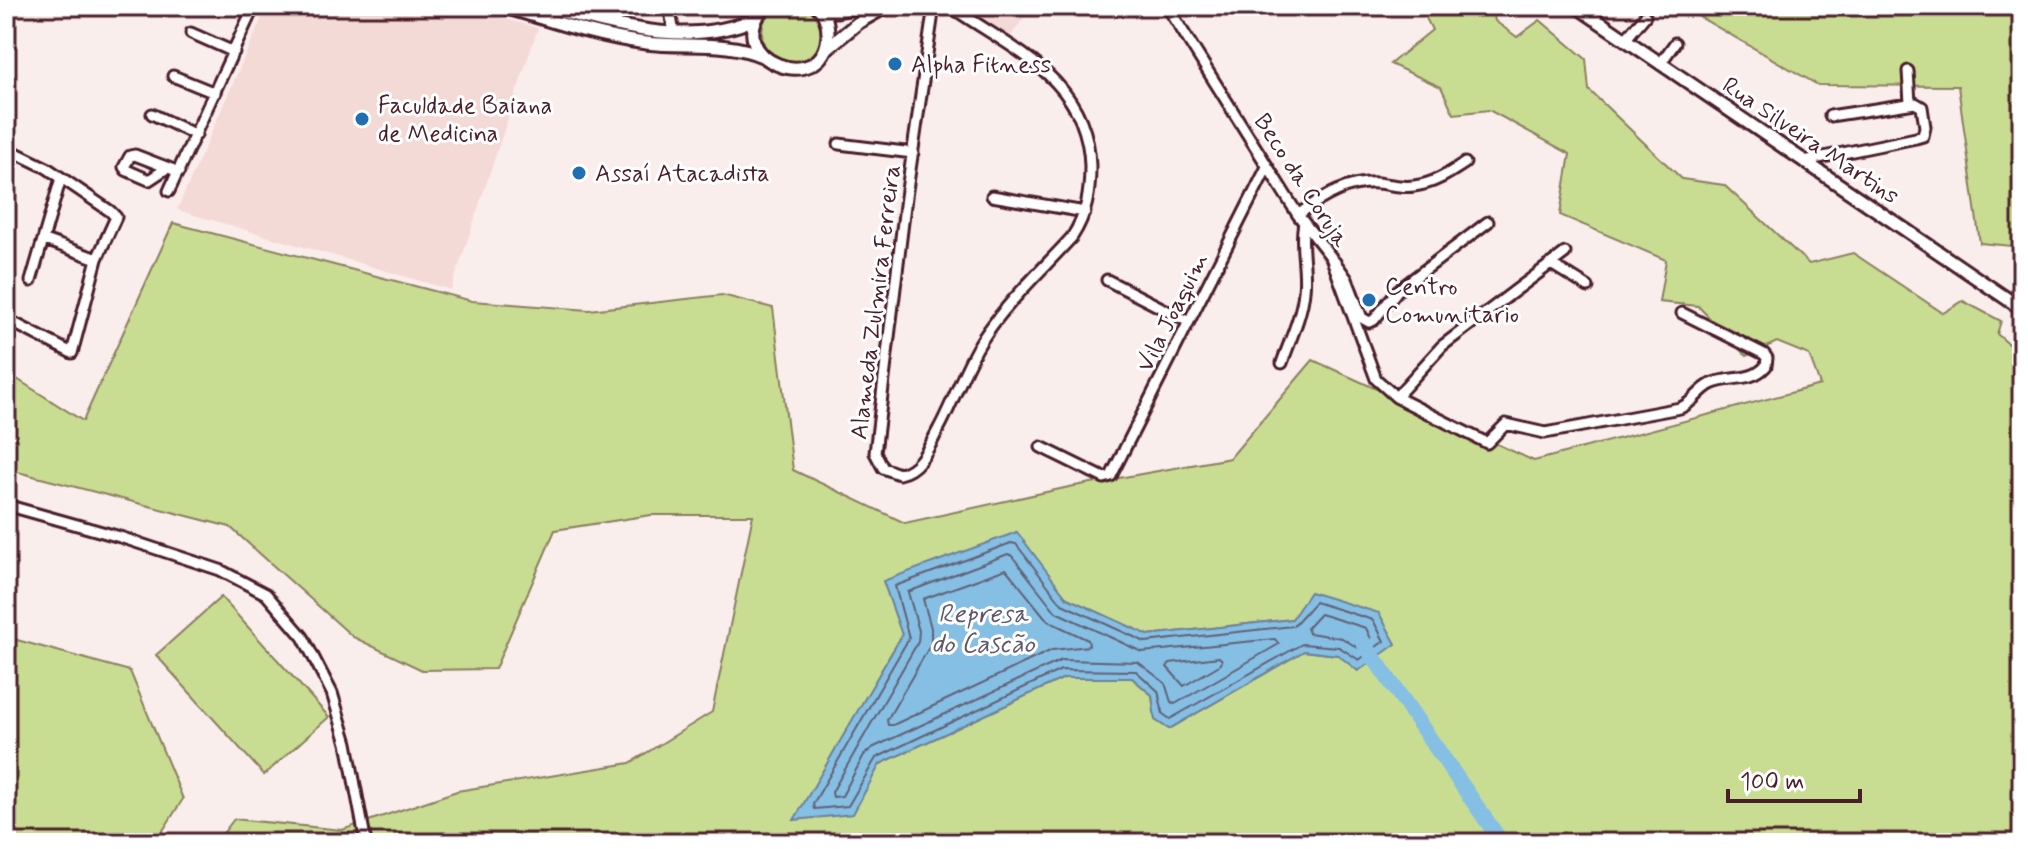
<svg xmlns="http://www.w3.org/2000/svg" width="2028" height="849" font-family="Mynerve,sans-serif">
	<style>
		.built { fill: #f4dad7 }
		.green { fill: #c9dd92; stroke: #8a7e5e; stroke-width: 2; fill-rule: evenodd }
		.water { fill: #85c0e4; stroke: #6d809a; stroke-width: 2 }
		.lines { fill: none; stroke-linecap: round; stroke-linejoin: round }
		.shore { stroke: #625f75; stroke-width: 2 }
		.river { stroke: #85c0e4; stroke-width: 16 }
		.minor-casing { stroke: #4a1f2b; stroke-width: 15 }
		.major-casing { stroke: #4a1f2b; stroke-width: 17 }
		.minor { stroke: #fff; stroke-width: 9 }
		.major { stroke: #fff; stroke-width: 11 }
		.poi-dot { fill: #1f6fb2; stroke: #fff; stroke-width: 3 }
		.labels { text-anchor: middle; stroke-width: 6; stroke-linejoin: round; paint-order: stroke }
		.poi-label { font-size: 24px; fill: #4a1f2b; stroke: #fff; text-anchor: start }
		.street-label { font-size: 24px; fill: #4a1f2b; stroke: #fff }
		.water-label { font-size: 26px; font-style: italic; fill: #5f576c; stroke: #fff }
	</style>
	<rect width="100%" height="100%" fill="#faeeed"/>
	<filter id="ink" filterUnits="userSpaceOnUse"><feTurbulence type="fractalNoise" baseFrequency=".0125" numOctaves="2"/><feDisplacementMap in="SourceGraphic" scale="16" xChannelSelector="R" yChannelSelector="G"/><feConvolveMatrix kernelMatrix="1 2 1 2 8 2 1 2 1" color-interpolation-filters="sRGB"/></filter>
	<g filter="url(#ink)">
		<path class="built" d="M267 6H458L538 28 451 290 177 210Z
			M963 6H1032L1009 39Z"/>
		<path class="green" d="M762 33a30 30 0 1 1 60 0a30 30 0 1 1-60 0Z
			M1420 6H1491L1495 21 1517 37 1540 20 1586 59 1589 90 1682 179 1724 185 1809 264 1853 253 1943 313 1963 301 2001 321 1997 334 2022 356V843H216L234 819 342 830 457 791 630 763 712 712 753 515H651L555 530 495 669 422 670 353 637 230 527 6 469V372L83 421 173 223 472 301 589 310 722 295 773 308 793 470 905 523 1069 487 1230 458 1313 360 1534 461 1820 385 1809 355 1777 342 1746 356 1698 306 1659 302 1666 260 1560 215 1570 154 1489 110 1454 114 1441 87 1390 64 1432 30ZM1016 532 1067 598 1148 635 1292 619 1338 655 1304 651 1169 729 1155 720 1152 695 1132 678H1064L880 764 795 820 902 635Z
			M1664 6H2022V247L1980 243 1958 86 1818 85 1689 11Z
			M221 597 329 717 264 775 156 655Z
			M6 637 130 671 183 799 155 843H6Z"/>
		<path class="water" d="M1017 532 1067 598 1148 635 1292 619 1310 592 1379 613 1396 644 1358 671 1338 655 1304 651 1169 729 1155 720 1152 695 1132 678H1064L880 764 853 814 794 820 902 635 883 581Z"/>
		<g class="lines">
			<path class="shore" d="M1011 543 1016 544 1062 604 1145 642 1293 626 1315 602 1373 620 1384 641 1359 660 1339 647 1302 644 1170 719 1163 714 1158 691 1136 671 1061 670 876 758 848 806 814 809 813 804 909 638 895 586Z
				M1008 554 1012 556 1056 612 1142 652 1275 639 1279 644 1175 704 1171 702 1165 683 1138 662 1062 660 872 748 864 755 842 796 833 797 832 792 918 642 919 631 908 592Z
				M1006 569 1048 621 1088 640 1089 646 1052 650 893 725H888L887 720 931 644V628L923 599Z
				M1320 614 1366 628 1371 639 1358 648 1342 638 1309 633 1307 628Z
				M1219 657 1222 660 1221 664 1184 686 1167 667 1170 663Z"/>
			<path class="river" d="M1363 642 1502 843"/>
			<g class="minor-casing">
				<path id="minor" d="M239 6 252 12
					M669 6 674 33
					M934 6 906 197 875 453 883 468 899 474C920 470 929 447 938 430 954 401 964 368 982 340 1006 303 1042 270 1072 237 1087 214 1090 193 1090 166 1088 78 1011 49 950 6
					M1167 6 1298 215 1331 257 1376 379 1396 397 1487 443 1506 424 1545 433 1680 408C1693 403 1699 390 1711 384 1730 375 1751 383 1766 366L1767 358 1764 354 1682 313
					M191 33 234 52
					M1625 40 1645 16
					M1660 64 1675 43
					M1908 71 1910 103
					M173 76 215 93
					M152 114 196 135
					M839 144 913 153
					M6 148 47 168 110 211 116 217 97 259 72 353 6 319
					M1804 161 1916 138 1923 136 1925 127 1922 107 1915 103 1830 116
					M167 168 149 180 126 170 124 167 130 156 135 155 179 172
					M169 191 254 6
					M992 196 1085 212
					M1298 215C1320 198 1348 181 1377 183 1390 184 1401 188 1414 186 1433 184 1450 173 1465 163
					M45 240 97 259
					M1335 262 1347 279 1362 318 1369 322 1374 320 1397 291 1488 222
					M1551 264 1588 287
					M1107 280 1189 322
					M31 281 61 178
					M1282 363C1290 340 1302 315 1304 291 1307 268 1299 245 1304 223
					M1396 397 1442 346 1565 253
					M1041 447 1104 478 1111 476 1267 167
					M6 505 120 537 220 570 266 594 303 637 332 693 347 743 366 843"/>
			</g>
			<g class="major-casing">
				<path id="major" d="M502 6C549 20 597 37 646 43 685 48 726 40 762 56
					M540 6C612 24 686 50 757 18
					M765 6C717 59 826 100 828 34 828 23 825 13 817 6
					M1576 6 2022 309
					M822 10 837 11 862 6
					M825 50 859 22 887 6"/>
			</g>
			<use href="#minor" class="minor"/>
			<use href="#major" class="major"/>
		</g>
	</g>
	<g class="poi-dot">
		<circle cx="895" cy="64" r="8"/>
		<circle cx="362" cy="119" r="8"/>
		<circle cx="579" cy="173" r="8"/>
		<circle cx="1369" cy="300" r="8"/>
	</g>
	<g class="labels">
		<g class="poi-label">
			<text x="911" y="72">Alpha Fitness</text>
			<text x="378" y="113">Faculdade Baiana<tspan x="378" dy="28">de Medicina</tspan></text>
			<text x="595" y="181">Assaí Atacadista</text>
			<text x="1385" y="294">Centro<tspan x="1385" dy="28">Comunitario</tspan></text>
		</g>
		<g class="street-label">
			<text transform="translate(1811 140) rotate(34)" y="8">Rua Silveira Martins</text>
			<text transform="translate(1302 180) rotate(57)" y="8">Beco da Coruja</text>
			<text transform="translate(875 302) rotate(-83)" y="8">Alameda Zulmira Ferreira</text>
			<text transform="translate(1172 312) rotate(-63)" y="8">Vila Joaquim</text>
		</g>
		<g class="water-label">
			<text x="983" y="622">Represa<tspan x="983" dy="30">do Cascão</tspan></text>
		</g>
	</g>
	<rect width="2028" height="849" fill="none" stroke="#fff" stroke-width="32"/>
	<rect x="16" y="16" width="1996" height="817" fill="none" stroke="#4a1f2b" stroke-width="3" filter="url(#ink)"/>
	<path d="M1728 789v12h132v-12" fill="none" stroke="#4a1f2b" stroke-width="4"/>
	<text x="1740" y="789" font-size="24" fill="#4a1f2b" stroke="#ffffff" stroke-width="6" paint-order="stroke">100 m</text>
</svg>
